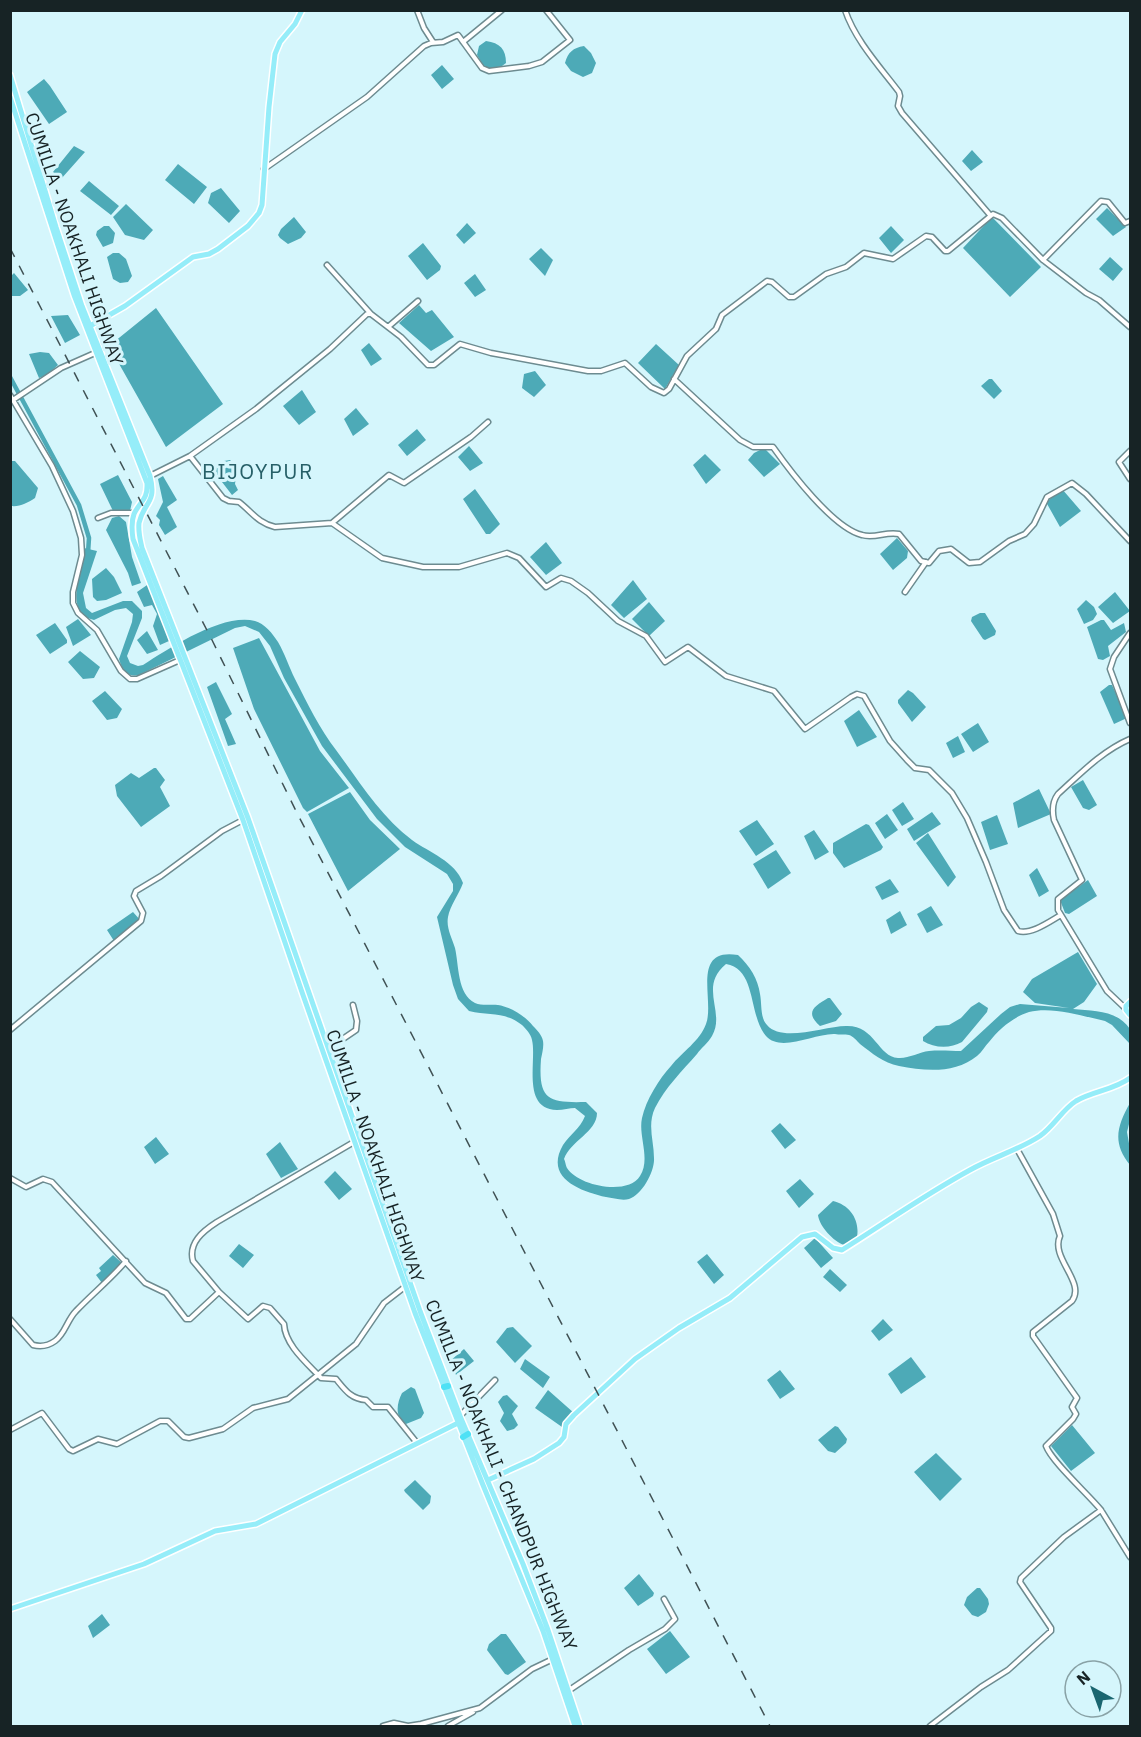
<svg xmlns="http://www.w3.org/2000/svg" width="1141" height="1737" font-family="'IBM Plex Sans',sans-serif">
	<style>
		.water { fill: #4daab7 }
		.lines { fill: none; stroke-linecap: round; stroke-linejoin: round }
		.canal { stroke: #4daab7; stroke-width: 4.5 }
		.minor-casing { stroke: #6d8b90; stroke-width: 7 }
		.major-casing { stroke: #fff; stroke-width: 8 }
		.highway-casing { stroke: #fff; stroke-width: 9 }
		.minor { stroke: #fff; stroke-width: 4 }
		.major { stroke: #95edf9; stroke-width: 5 }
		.highway { stroke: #4ee1f5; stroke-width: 6 }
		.rail { stroke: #405154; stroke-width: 1.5; stroke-dasharray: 10 10; stroke-linecap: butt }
		.labels { text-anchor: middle; stroke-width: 6; stroke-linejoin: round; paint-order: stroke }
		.street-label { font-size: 18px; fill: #172325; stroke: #d5f6fc }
		.quarter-label { font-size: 21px; letter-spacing: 1.5px; fill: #276068; stroke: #d5f6fc }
	</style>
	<rect width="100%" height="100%" fill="#d5f6fc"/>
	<path class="water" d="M486 41C500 43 506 49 506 63L498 69 490 70 483 65 477 55 479 46Z
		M584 46 591 53 596 63 592 73 583 77 571 71 565 63C568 52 573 48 584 46Z
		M442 65 454 79 442 89 431 75Z
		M44 79 50 86 67 112 49 124 27 92Z
		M74 146 85 152 61 179 53 172Z
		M972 150 983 162 971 171 962 161Z
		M178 164 207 187 194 204 165 180Z
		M89 181 119 206 111 215 80 191Z
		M221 188 240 211 229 223 208 203 211 193Z
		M126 204 153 230 144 240 125 235 113 217Z
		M1107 208 1126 227 1113 236 1096 219Z
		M294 217 306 232 301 238 288 244 280 238 278 235 281 229Z
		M992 217 1041 267 1010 297 963 248Z
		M467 223 476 233 464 244 456 235Z
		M104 226H109L115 233 113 243 103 247 96 235 97 231Z
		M891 226 904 240 891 253 879 238Z
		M423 243 441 266 440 270 427 280 408 256Z
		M541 248 553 260 545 276 529 259Z
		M113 253H119L126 259 132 276 128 282 120 283 113 279 107 257Z
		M1110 257 1123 269 1113 281 1099 269Z
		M14 273 28 290 20 296H11V276Z
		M475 274 486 290 475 297 464 283Z
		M419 305 426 313 432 310 454 337 431 351 399 323Z
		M156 308 223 404 166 447 109 346Z
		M68 315 80 335 65 343 51 316Z
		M369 343 382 359 371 366 361 350Z
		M656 344 679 365 665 389 638 363Z
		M40 352 49 353 58 365 47 375 39 378 29 354Z
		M535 371 546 385 534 397 522 388 524 374Z
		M989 379H992L1002 391 994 399 981 386Z
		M302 390 316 412 299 425 283 406Z
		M356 408 369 424 353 436 344 419Z
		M417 429 426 440 407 456 398 445Z
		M469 446 483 463 470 471 458 457Z
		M764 448 780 464 764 477 748 460 754 453Z
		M705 454 721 470 706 484 693 465Z
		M230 460 237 468 235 484 238 490 232 495 212 469 224 461Z
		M11 461H15L38 488 35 498C27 503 20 507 11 506Z
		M118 475 132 502 130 511H113L100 484Z
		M163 476 177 500 167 507 177 527 165 535 159 525 160 520 156 516 163 502 158 479Z
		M475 489 500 524 490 534H486L463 499Z
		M1062 489 1081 511 1060 527 1046 502Z
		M119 516 126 522 132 557 141 583 132 586 128 573 106 530 112 518Z
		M897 538 908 551 907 558 893 570 880 554Z
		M546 542 562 563 546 575 530 557Z
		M84 548 97 551 83 593 86 608 92 613 123 601H132L142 611V618L127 656 130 663 138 666 143 665C170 648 222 613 255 621 264 623 273 634 278 642 285 654 289 667 295 679 307 703 320 729 336 750 359 781 381 817 412 840 430 853 455 861 463 883 459 894 450 906 448 917 446 928 452 938 455 948 459 965 457 994 475 1003 482 1006 491 1004 498 1005 511 1007 525 1016 533 1026 537 1030 542 1035 543 1041 544 1047 542 1054 541 1059 538 1100 548 1103 586 1102L597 1113C597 1132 570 1141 564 1159 565 1160 566 1167 567 1168 578 1186 628 1196 640 1176 651 1159 638 1136 642 1118 646 1100 659 1079 671 1066 682 1052 700 1041 706 1024 715 1001 690 947 738 955 750 966 758 979 760 994 762 1004 760 1018 767 1025 782 1043 825 1026 846 1026 875 1025 878 1057 898 1058 908 1059 919 1052 929 1051 940 1050 951 1051 961 1051L1001 1014 1010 1007 1020 1004 1069 1008 1035 1003 1023 992 1032 979 1078 952 1097 984 1084 1002 1073 1009C1094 1011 1117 1010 1130 1029V1044L1112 1025 1105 1021C1082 1016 1052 1006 1029 1012 1013 1017 999 1029 989 1042 985 1046 982 1052 977 1056 955 1074 925 1071 899 1066 883 1063 872 1053 860 1044 857 1041 853 1036 849 1035 845 1034 839 1035 835 1034 815 1033 781 1053 766 1036 748 1015 757 969 726 964 698 987 726 1012 712 1036 708 1043 701 1048 697 1054 682 1071 665 1088 655 1108 647 1125 654 1141 654 1158 655 1171 642 1195 629 1199 622 1201 613 1198 606 1197 580 1191 544 1178 563 1145 570 1134 580 1129 585 1116L575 1108C570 1108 563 1110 557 1110 521 1109 537 1060 532 1040 531 1034 526 1029 522 1025 504 1011 489 1016 469 1011L458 999 453 985 437 917 453 891V884L447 874 405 847 377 819 322 746 284 678 270 646 259 632 245 626 235 628 139 675C127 678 122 669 119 659L132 622 133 614 126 608 115 610 94 620C62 613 83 569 84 548Z
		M106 568 114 577 122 593 106 600 97 601 93 597 92 579Z
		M633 580 647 599 624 618 611 605Z
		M150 583 169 641 160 645 153 626 157 614 152 605 144 607 137 592Z
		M1115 592 1130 611 1113 623 1098 607Z
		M1086 600 1094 607 1097 614 1093 620 1084 624 1077 609Z
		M649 602 665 621 649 636 632 619Z
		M980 613H985L996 631 995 635 985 640 983 639 971 621 972 617Z
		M78 619 91 635 73 646 66 627Z
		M1101 620H1104L1111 630 1124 623 1126 632 1108 646 1110 656 1103 660 1098 659 1087 627Z
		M55 623 67 640V643L50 654 36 635Z
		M147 631 158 650 147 654 137 640Z
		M259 638 320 751 349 788 307 812 303 808 254 709 233 648Z
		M80 651 100 667 94 678 83 679 68 662Z
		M216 682 232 714 225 719 236 744 228 746 207 687Z
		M1109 685H1112L1127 718 1114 724 1100 692Z
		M908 690 913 693 926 707 912 722 898 703V700Z
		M105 691 122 709 117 718 107 720 92 701Z
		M859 710 877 737 857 747 844 721Z
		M978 723 989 742 973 752 961 734Z
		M958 736 965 752 953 758 946 743Z
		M154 768H156L165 780 160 787 170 806 141 827 117 796 115 785 131 773 139 778Z
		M1083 780 1097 805 1089 810 1083 808 1071 787Z
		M1039 789 1051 814 1018 828 1013 803Z
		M350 792 370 820 400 849 348 891 308 814Z
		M903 802 914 819 902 826 892 810Z
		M932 812 941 824 914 841 907 829Z
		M887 814 898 830 885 839 875 823Z
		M997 815 1008 844 990 850 981 822Z
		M757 820 774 844 756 856 739 831Z
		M866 824 869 825 883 847 881 850 844 868 833 853V843Z
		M814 830 829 852 815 860 804 836Z
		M928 833 956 877 948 887 916 843Z
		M776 850 791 873 768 889 753 864Z
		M1037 868 1049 891 1039 897 1029 875Z
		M890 879 899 892 882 900 875 887Z
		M1088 880 1097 896 1069 914 1065 913 1060 900Z
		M931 906 943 925 927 933 917 914Z
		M900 911 907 925 891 934 886 920Z
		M133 912 141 921 114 941 107 930Z
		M828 998H830L842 1014 836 1021 820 1026C804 1012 815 1006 828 998Z
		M979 1002 988 1008 987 1012 962 1042C950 1049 934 1048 923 1041V1037L936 1026 949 1025 961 1018 971 1007Z
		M1130 1103V1120L1127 1132 1130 1149V1165C1112 1143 1117 1126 1130 1103Z
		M780 1123 796 1140 785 1149 771 1131Z
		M156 1137 169 1154 155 1164 144 1147Z
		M280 1142 298 1169 281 1178 266 1154Z
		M335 1171 352 1189 339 1200 324 1182Z
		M800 1179 814 1194 799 1208 786 1191Z
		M833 1201C850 1205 860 1220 857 1237L844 1245C834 1242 819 1226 818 1215Z
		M815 1238 833 1258 821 1268 804 1248Z
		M239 1244 254 1255 243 1268 229 1256Z
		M707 1254 724 1275 714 1284 697 1262Z
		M113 1255 123 1264 102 1283 96 1275 101 1271 99 1268Z
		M830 1269 847 1285 840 1292 823 1277Z
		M883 1319 893 1330 879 1341 871 1331Z
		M513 1327 532 1346 515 1363 496 1342 507 1328Z
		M464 1349 474 1361 456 1375 450 1361Z
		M911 1357 926 1377 901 1394 888 1374Z
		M525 1359 550 1377 543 1388 520 1369Z
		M780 1370 795 1389 780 1399 767 1380Z
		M411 1387 415 1389 424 1413 421 1418 406 1424C394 1417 397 1403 402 1393Z
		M548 1390 574 1413 562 1427 535 1408Z
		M507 1395 518 1406 512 1414 518 1425 514 1429 507 1431 500 1421 504 1413 498 1402 503 1396Z
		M1072 1425 1095 1453 1071 1471 1051 1446Z
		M835 1426 838 1427 847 1439 846 1443 835 1453 828 1451 818 1440Z
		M936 1453 962 1479 940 1501 914 1472Z
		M415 1480 431 1496 430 1503 423 1510 405 1492 404 1490Z
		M639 1574 654 1593 653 1596 638 1606 624 1588Z
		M977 1588H980L988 1599 989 1604 986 1612 978 1617 972 1615 964 1605 967 1597Z
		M102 1614 110 1625 93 1638 88 1626Z
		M670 1631 690 1657 666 1674 647 1649Z
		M501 1634H506L526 1662 508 1675 505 1674 487 1650 489 1644Z"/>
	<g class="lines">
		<path class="canal" d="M10 377 79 505 89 538 88 553"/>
		<g class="minor-casing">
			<path id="minor" d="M417 10 424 28 433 42
				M845 10C855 40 880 67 899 92L900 96 898 106 902 113 990 215
				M463 42 502 10
				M264 169 367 97 424 46 431 43 443 42 458 35 482 68 489 71 529 66 542 62 570 40 546 10
				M1043 260 1101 201 1108 202 1125 223 1130 221
				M327 265 371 314
				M388 327 418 301
				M674 379 740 440 753 447H773C790 471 833 528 862 535 875 539 886 531 899 534L921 561 929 563 939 551 951 549 969 563 980 562 1009 541 1025 534 1034 524 1047 497 1072 483 1086 494 1130 541
				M10 395 52 466 73 511 81 538 82 555 73 592V603L78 613 97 630 121 671 130 679H137L180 660
				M13 400 61 368 95 353
				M1130 451 1119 462 1130 479
				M190 456 223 498 229 501 239 502C252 512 258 523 275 527L332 523 382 558 423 567H459L507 553 519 558 546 587 561 578 571 581 588 593 618 621 646 636 665 662 688 647 726 676 774 691 805 729 851 697 857 694 864 696 890 741 907 760 915 768 929 770 952 793 967 818 986 862 1004 910 1018 931C1031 935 1049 922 1061 915
				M150 476 190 456 256 409 330 349 367 314H371L401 337 428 365H434L460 344 491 353 588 371H601L625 363 651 387 664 393 669 389 687 356 716 329 722 315 767 281 772 282 789 297H794L826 274 846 267 864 253 893 259 926 236 932 237 945 251H948L993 214 1002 218 1043 260 1086 293 1099 300 1130 327
				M98 518 111 513H134
				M332 523 389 475 404 483 471 437 488 422
				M905 592 926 562
				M1130 633 1114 657 1110 669 1130 723
				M1126 1009 1107 991 1058 910V899L1082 880 1054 820C1052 811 1052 802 1058 794 1080 774 1102 751 1130 739
				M10 1030 141 921 143 913 134 896 136 891 161 876 222 831 243 820
				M328 1049 356 1030 357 1021 353 1005
				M1017 1149 1053 1214 1060 1236C1050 1258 1086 1282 1072 1301L1033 1332V1336L1077 1398 1072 1407 1076 1414 1073 1419 1046 1446C1052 1462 1088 1494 1101 1510
				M10 1178 26 1187 43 1179 52 1182 145 1283 166 1293 186 1319H190L219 1292 248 1319 263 1306 270 1308 284 1324C285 1345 307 1363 321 1378L336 1379C345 1390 351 1399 366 1400L373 1407H388L417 1443
				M219 1292 193 1261C188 1243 203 1231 217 1222L354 1142
				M10 1319 33 1345C41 1347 48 1346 55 1341 65 1334 67 1320 76 1311 92 1294 111 1279 126 1261
				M460 1416 495 1380
				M10 1430 42 1413 69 1449 73 1451 98 1439 117 1444 160 1421H168L184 1437 189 1438 223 1429 253 1408 288 1399 356 1344 384 1303 406 1286
				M568 1691 629 1650 665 1629 675 1619 664 1599
				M383 1726 394 1723 408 1726 421 1724 480 1708 532 1669 553 1659
				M448 1726 473 1712
				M930 1726 981 1687 1008 1670 1051 1631V1628L1020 1582 1021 1578 1064 1537 1101 1510 1130 1557"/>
		</g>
		<g class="major-casing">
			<path id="major" d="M10 75 56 227 82 306 150 476C157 504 144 501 139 523 138 532 140 539 142 548L248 818 420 1311 460 1416 523 1564 548 1630 580 1726
				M10 97 74 295 147 483C148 500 140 501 134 514 131 522 132 532 133 539L243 820 303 995 415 1313 483 1485 543 1631 575 1726
				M90 326 125 306 193 257 209 254 218 249 248 226 259 213 262 205 269 107 275 54 280 42 295 24 302 10
				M1130 1002 1126 1006V1010L1130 1015
				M488 1480 534 1459 559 1443 564 1437 566 1424 574 1415 635 1359 679 1328 730 1298 802 1237 815 1234 833 1248 842 1250C885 1223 926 1194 970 1170 993 1157 1019 1150 1040 1136 1054 1126 1062 1110 1076 1101 1093 1091 1114 1090 1130 1078
				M10 1609 144 1564 215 1531 256 1524 458 1423"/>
		</g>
		<g class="highway-casing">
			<path id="highway" d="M444 1387 448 1386
				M463 1437 468 1434"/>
		</g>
		<use href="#minor" class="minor"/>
		<use href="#major" class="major"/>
		<use href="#highway" class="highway"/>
		<path class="rail" d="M10 248 212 640 296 811 770 1726"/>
	</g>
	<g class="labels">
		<g class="street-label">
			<text transform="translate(74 239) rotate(71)" y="6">CUMILLA - NOAKHALI HIGHWAY</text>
			<text transform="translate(375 1156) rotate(71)" y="6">CUMILLA - NOAKHALI HIGHWAY</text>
			<text transform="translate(501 1475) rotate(68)" y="6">CUMILLA - NOAKHALI - CHANDPUR HIGHWAY</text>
		</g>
		<g class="quarter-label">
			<text x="258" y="479">BIJOYPUR</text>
		</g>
	</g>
	<rect width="1141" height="1737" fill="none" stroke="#172325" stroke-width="24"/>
	<g transform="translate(1093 1689) rotate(319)"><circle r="28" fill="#d5f6fc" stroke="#89a2a6" stroke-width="1.5"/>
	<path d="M0-4.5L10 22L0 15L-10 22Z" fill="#1a6670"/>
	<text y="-9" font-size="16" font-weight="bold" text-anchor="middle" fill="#172325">N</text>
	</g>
</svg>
